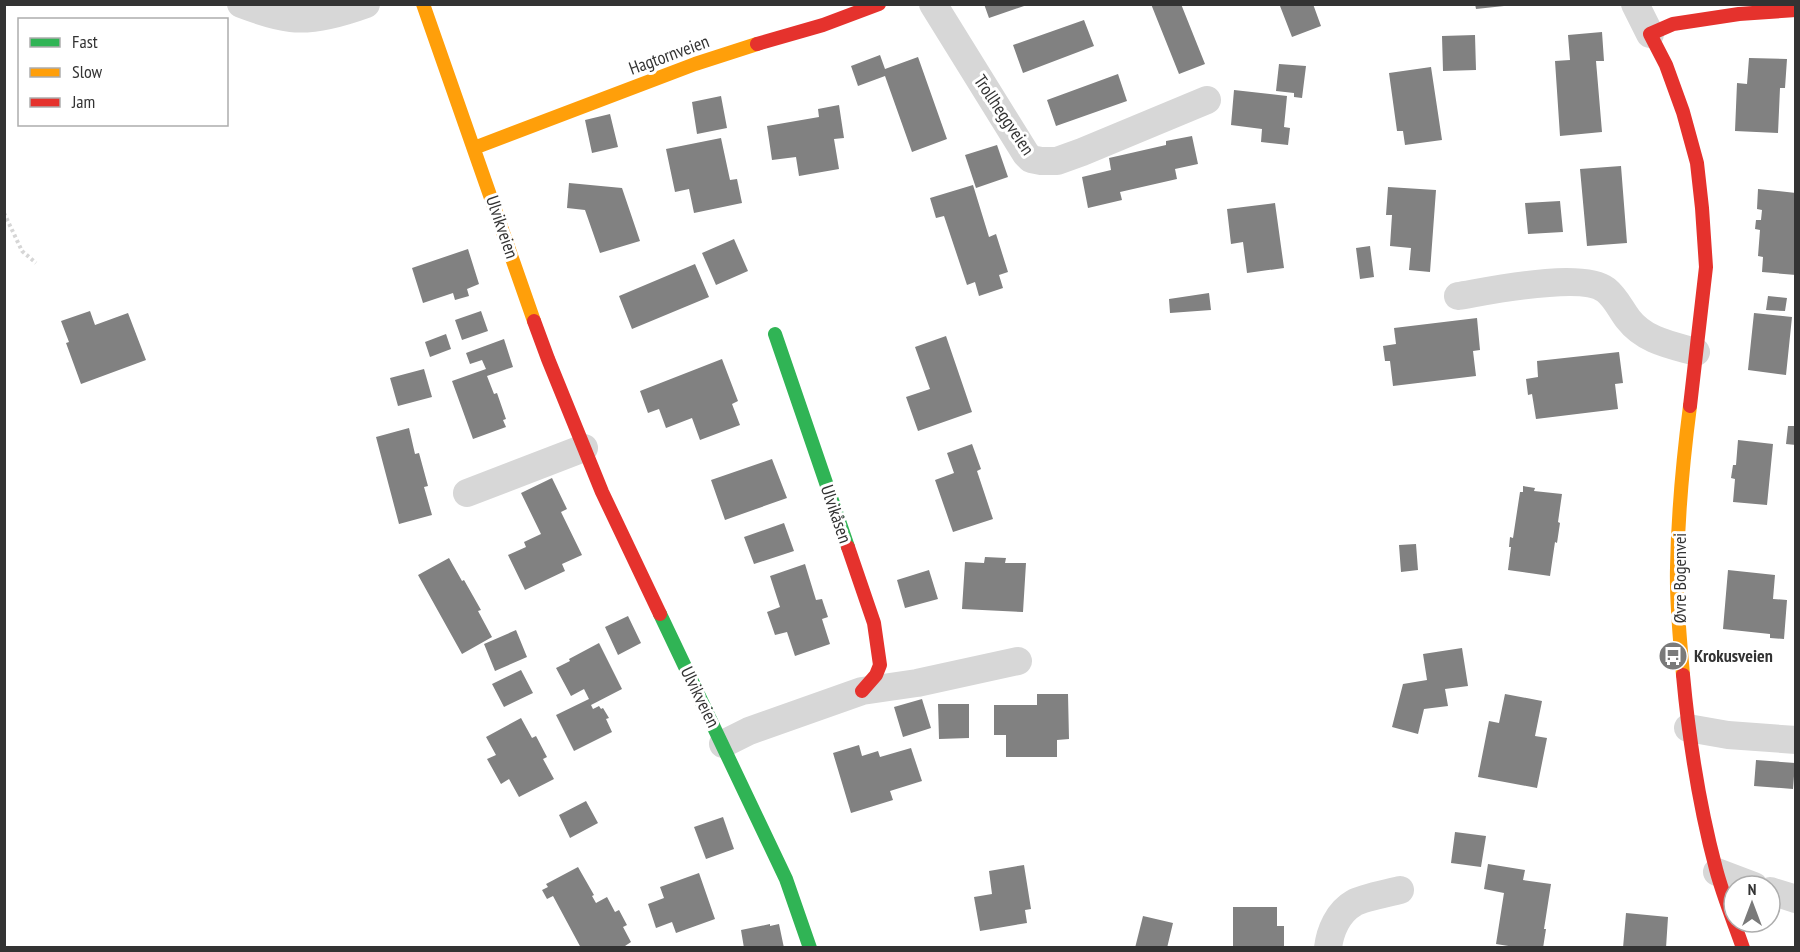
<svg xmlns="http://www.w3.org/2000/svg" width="1800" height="952" font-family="'PT Sans Narrow',sans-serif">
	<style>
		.building { fill: #818181 }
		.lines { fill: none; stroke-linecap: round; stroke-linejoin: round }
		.path { stroke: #d6d6d6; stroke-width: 4; stroke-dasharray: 3 3; stroke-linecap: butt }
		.street { stroke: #d7d7d7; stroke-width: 28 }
		.fast { stroke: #30b455; stroke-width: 14 }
		.slow { stroke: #ff9f0a; stroke-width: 14 }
		.jam { stroke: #e5322d; stroke-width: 14 }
		.labels { text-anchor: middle; stroke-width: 6; stroke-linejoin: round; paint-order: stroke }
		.street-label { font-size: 18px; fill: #333; stroke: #fff }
		.poi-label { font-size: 18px; font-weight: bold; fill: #333; stroke: #fff; text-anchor: start }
	</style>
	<rect width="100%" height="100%" fill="#fff"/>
	<path class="building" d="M984 4H1027V5L989 18Z
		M1151 4H1181L1205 64 1179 74Z
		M1283 4H1313L1321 26 1292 37 1280 6Z
		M1475 4H1504V6L1476 9Z
		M1084 20 1094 46 1023 73 1013 45Z
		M1602 32 1604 61H1596L1602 132 1560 136 1555 61 1570 60 1568 35Z
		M1475 35 1476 70 1443 71 1442 36Z
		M880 55 885 69 918 57 947 139 912 152 885 76 858 86 851 66Z
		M1749 58 1787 59 1785 88H1780L1778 133 1735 131 1737 83 1747 84Z
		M1279 64 1306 66 1302 98 1294 97V93L1276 91Z
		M1431 67 1442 140 1405 145 1403 131H1397L1389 73Z
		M1118 74 1127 101 1056 126 1047 100Z
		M1234 90 1287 96 1284 127 1290 128 1288 145 1261 142 1262 129 1231 125Z
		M721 96 727 128 697 134 692 102Z
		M839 105 844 138 834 139 839 169 799 176 796 157 772 160 767 126 819 117 818 109Z
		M610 114 618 147 592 153 585 120Z
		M1192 136 1198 164 1175 169 1177 179 1120 192 1122 200 1088 208 1082 177 1111 170 1109 158 1166 145V141Z
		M721 138 730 180 737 179 742 203 694 213 689 189 675 192 666 149Z
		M997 145 1008 177 976 188 965 155Z
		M1621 166 1627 243 1587 246 1580 169Z
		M569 183 622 188 640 241 600 253 585 210 567 208Z
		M973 185 989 237 996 234 1008 272 999 275 1003 288 979 296 975 282 967 285 944 216 936 218 930 198Z
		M1388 187 1436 190 1430 272 1409 270 1411 248 1390 246 1392 215H1386Z
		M1758 189 1796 193V235L1794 255 1796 256V275L1762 272 1763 257 1758 256 1760 230 1755 229 1756 220H1761L1762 210 1757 209Z
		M1560 201 1563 232 1528 234 1525 203Z
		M1275 203 1284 268 1247 273 1243 242 1231 244 1227 209Z
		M734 239 748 271 716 285 702 253Z
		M1370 246 1374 277 1360 279 1356 248Z
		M468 249 479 284 467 289 469 296 455 300 453 293 423 303 412 268Z
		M695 264 709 297 632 329 619 296Z
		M1209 293 1211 310 1170 313 1169 299Z
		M1768 296 1787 298 1785 311 1766 310Z
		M90 311 95 325 128 313 146 360 81 384 66 343 69 342 61 321Z
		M481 311 488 331 462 340 455 320Z
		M1754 313 1792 317 1786 375 1748 370Z
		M1477 318 1480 350 1473 351 1476 376 1393 386 1390 361H1385L1383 346 1396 344 1394 328Z
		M446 334 451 349 430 357 425 342Z
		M946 336 972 412 918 431 906 397 930 389 915 347Z
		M504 339 513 367 487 376 494 394 497 393 506 419 503 420 506 427 473 439 452 381 486 369 482 360 470 364 466 353Z
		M1619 352 1623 383 1615 384 1618 409 1536 419 1532 394 1528 395 1526 379 1538 377 1537 361Z
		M722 359 738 401 732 404 740 425 700 440 692 418 666 428 659 409 648 413 640 391Z
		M424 369 432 397 398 406 390 378Z
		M1788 426H1796V445L1786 444Z
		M409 428 415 454 419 453 428 486 424 487 432 515 399 524 376 437Z
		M1738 440 1773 444 1767 505 1733 502 1735 479 1731 478 1733 465H1736Z
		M972 444 981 469 977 471 993 519 953 532 935 480 954 473 947 453Z
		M772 459 787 498 725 520 711 480Z
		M552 478 567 509 561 512 582 555 562 564 565 571 525 590 508 555 526 547 524 542 541 534 521 493Z
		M1523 486 1535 488 1534 491 1562 494 1558 522 1560 523 1557 543 1555 542 1550 576 1508 570 1511 547H1509L1510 537 1513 538 1520 492H1523Z
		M784 523 794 551 754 564 744 537Z
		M1416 544 1418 570 1401 572 1399 545Z
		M985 557 1006 558 1005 563H1026L1023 612 962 609 965 562 984 563Z
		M449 558 462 581 464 580 481 610 478 611 492 637 462 654 418 575Z
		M805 564 816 600 822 599 828 617 822 619 830 644 795 656 787 632 775 635 767 612 780 607 770 576Z
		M929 570 938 599 905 608 897 580Z
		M1728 570 1775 575 1773 599 1787 600 1784 639 1770 638V634L1723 629Z
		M628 616 641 643 618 655 605 627Z
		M516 630 527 657 495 671 484 644Z
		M599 643 622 689 591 705 593 709 599 706 601 709 603 708 609 718 606 719 612 732 574 751 556 715 589 699 584 689 571 696 556 668 570 661 569 659Z
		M1462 648 1468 686 1445 689 1448 706 1424 709 1418 734 1392 727 1403 684 1427 680 1423 654Z
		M521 670 533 693 504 707 492 684Z
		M1037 694H1068L1069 739 1057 740V757H1006V735H994V705H1037Z
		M1505 694 1542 701 1535 736 1547 738 1537 788 1478 777 1489 721 1499 723Z
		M922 699 931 728 903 737 894 707Z
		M938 704H969V738L939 739Z
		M521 718 532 738 536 736 547 757 543 759 554 779 519 797 509 779 501 784 487 759 496 755 486 737Z
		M859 745 862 756 878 751 880 757 911 748 922 781 890 791 893 800 851 813 833 753Z
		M1756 760 1795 763 1793 789 1754 786Z
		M586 801 598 823 570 838 559 815Z
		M723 817 734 849 706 859 694 827Z
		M1455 832 1486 836 1481 867 1451 863Z
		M1488 864 1525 870 1523 880 1551 884 1544 929H1546L1543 948H1521L1496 944 1504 893 1484 889Z
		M1024 865 1031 909 1025 910 1027 923 980 931 974 897 992 894 989 871Z
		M578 867 594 895 592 896 596 903 607 897 615 912 619 910 627 925 623 927 631 942 622 948H581L553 896 547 899 542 890 548 887 546 884Z
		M699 873 715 919 676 933 672 922 656 928 648 904 664 898 660 887Z
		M1233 907H1277V926H1284V948H1233Z
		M1626 913 1668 917 1666 948H1623Z
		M1143 916 1173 923 1167 948H1135Z
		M770 924V926L779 924 784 948H744L741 930Z"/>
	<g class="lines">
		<path class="path" d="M4 213 22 251 36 263"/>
		<path class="street" d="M241 4C257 10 274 16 291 18 315 21 344 12 366 4
			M933 4 1026 154 1031 159 1041 161H1057L1082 152 1207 100
			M1635 4 1650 34
			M1458 296C1489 291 1582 271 1606 290 1616 298 1621 310 1628 319 1645 341 1671 345 1696 352
			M467 493 584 448
			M1688 728 1728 735 1796 740
			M723 744 749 731 862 691 917 683 1018 661
			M1717 872 1754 886
			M1770 891 1796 899
			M1328 948C1330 931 1338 912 1354 903 1362 898 1389 893 1400 890"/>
		<path class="fast" d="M775 334 848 547
			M660 614 786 879 810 948"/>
		<path class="slow" d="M423 4 534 321
			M474 148 695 64 757 44
			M1683 675C1680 639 1676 603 1677 568 1678 514 1683 460 1690 406"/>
		<path class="jam" d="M757 44 823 25 879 4
			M534 321 548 359 602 492 660 614
			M1690 406 1706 267 1702 208 1697 163 1683 112 1666 65 1650 34 1673 24 1739 14 1796 10
			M848 547 874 623 880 665 876 675 862 691
			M1683 675C1689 740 1699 805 1716 869 1723 896 1734 922 1743 948"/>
	</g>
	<defs>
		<g id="bus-disc" transform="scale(1.5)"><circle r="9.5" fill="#7a7a7a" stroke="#fff"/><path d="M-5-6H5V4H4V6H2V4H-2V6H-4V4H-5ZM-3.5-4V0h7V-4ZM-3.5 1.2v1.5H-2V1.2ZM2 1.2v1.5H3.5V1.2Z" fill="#fff"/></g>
	</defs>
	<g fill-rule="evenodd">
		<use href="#bus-disc" x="1673" y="656"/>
	</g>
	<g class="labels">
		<g class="street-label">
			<text transform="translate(669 55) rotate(-20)" y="6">Hagtornveien</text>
			<text transform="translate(1004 115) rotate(56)" y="6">Trollheggveien</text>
			<text transform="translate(502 227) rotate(71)" y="6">Ulvikveien</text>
			<text transform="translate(836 514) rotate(71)" y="6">Ulvikåsen</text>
			<text transform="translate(1680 578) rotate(-90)" y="6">Øvre Bogenvei</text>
			<text transform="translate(700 697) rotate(64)" y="6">Ulvikveien</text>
		</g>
		<g class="poi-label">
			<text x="1694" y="662">Krokusveien</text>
		</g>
	</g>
	<rect width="1800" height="952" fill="none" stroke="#333333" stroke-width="12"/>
	<rect x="18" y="18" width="210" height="108" fill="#ffffff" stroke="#adadad" stroke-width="1.5"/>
	<rect x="30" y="38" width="30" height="9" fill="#30b455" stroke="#adadad" stroke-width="1.5"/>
	<text x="72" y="48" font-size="18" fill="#333333">Fast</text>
	<rect x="30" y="68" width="30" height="9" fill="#ff9f0a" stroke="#adadad" stroke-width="1.5"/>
	<text x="72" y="78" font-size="18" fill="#333333">Slow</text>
	<rect x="30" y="98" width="30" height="9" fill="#e5322d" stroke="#adadad" stroke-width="1.5"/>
	<text x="72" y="108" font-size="18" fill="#333333">Jam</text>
	<g transform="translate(1752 904)"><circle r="28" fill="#ffffff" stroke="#adadad" stroke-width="1.5"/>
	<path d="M0-4.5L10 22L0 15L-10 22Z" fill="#7a7a7a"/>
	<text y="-9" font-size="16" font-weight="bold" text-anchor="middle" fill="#333333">N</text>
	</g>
</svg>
